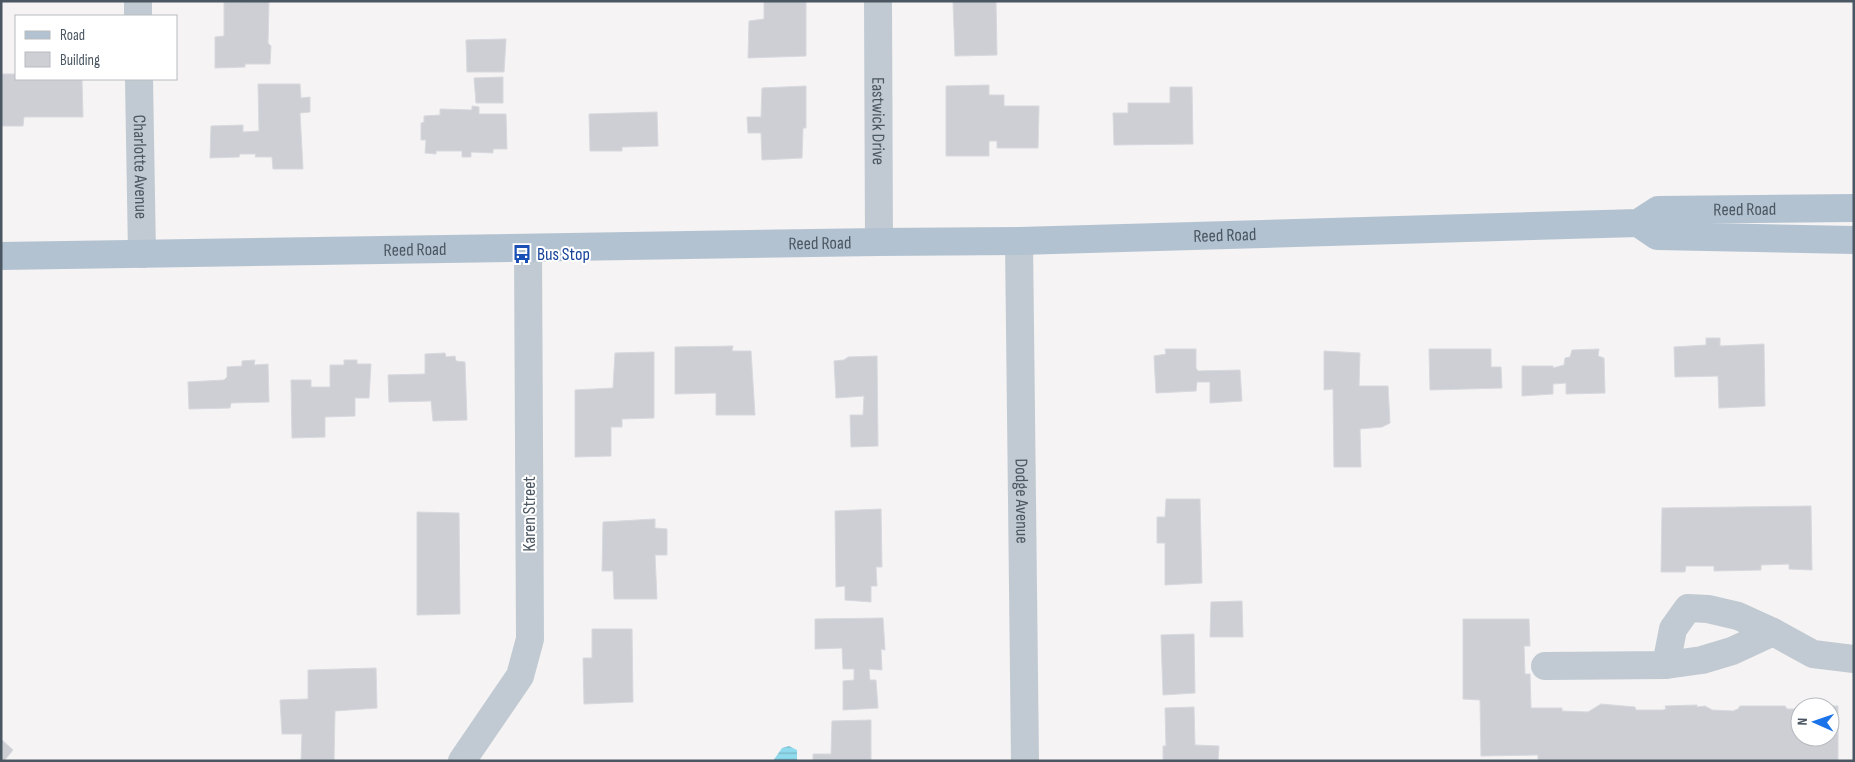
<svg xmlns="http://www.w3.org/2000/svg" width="1855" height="762" font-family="'Sofia Sans Condensed',sans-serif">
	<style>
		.water { fill: url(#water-rules) }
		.building { fill: #cdcfd5; stroke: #d7d9de }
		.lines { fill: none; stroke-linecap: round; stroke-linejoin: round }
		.minor { stroke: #c1cad2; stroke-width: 28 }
		.major { stroke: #b3c2d1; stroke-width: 28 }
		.labels { text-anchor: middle; stroke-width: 4; stroke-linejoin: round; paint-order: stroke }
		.street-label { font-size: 18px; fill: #4a5661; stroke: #fff }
		.transit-label { font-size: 18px; fill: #164399; stroke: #fff; text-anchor: start }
	</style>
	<defs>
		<pattern id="water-rules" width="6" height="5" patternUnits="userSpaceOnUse" patternTransform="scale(1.25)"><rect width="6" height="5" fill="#90daee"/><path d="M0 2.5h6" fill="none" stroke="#78b4c4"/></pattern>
	</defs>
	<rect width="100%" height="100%" fill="#f5f3f3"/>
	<path class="water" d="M789 746 797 750V761H773L782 748Z"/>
	<path class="building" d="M269 1 268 43 271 46 270 64H245V67L215 68V37L224 36V2Z
		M764 1H806V56L748 58 749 21 764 19Z
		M953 1H996L997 55 955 56Z
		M506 39 504 72H467L466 40Z
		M1 74H16V79H82L83 117H24L23 126H1Z
		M503 77V103H476L474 78Z
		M258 84H300L301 98 310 97V112L300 113 303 169H273L272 157H255L256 154H240L239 157 210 158 211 126 243 125V132L259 131Z
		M989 85V95H1004V106H1039L1038 148H997V141H989V156H946V86Z
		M806 86V128H803L802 158 762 160 761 133H748L747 117H761L762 88Z
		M1170 87H1192L1193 144 1114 145 1113 113H1128V103H1170Z
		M472 106 479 107V114H506L507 149H493V153L471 152V157H462V151H436V154L425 153 426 140H421V123L424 122V116L440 115V109L472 110Z
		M657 112 658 146 622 147V151H590L589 114Z
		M1706 338H1720V346L1764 344 1765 406 1719 408 1718 376 1675 377 1674 347 1706 345Z
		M733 346 732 351H751L755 415H716V393L675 394V347Z
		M1165 349H1196V368L1198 371 1240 370 1242 401 1210 403V382H1197L1196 391 1156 393 1154 356 1166 354Z
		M1429 349H1491V367H1501L1502 388 1430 390Z
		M1599 349 1598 356 1604 358 1605 393 1566 394V383L1553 384V394L1522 396V366H1553V368L1564 365 1565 358 1570 357 1572 350Z
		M1324 351 1360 353 1359 386H1388L1390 423 1382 427 1360 429 1361 467H1334L1333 389 1324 390Z
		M654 352V418L622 419V427H611V456L575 457V390L613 388 615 353Z
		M445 353 446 357 455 356 456 361 465 362 467 420 433 421 431 401 389 402 388 375 425 374V354Z
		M877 356 878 446 851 447 850 415H863L864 396 836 398 834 361 844 360 848 357Z
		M255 360 254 365 268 364 269 402 231 403 230 408 189 409 188 382 224 380 227 377V367L242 366V361Z
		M344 360H357V364H371L369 398H355V416L325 417V437L292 438 291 380H311V387H330V365H344Z
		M1166 499H1200L1202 583 1165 585V543H1157V517H1165Z
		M1811 506 1812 570 1789 569V564L1761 565V570L1714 571V566H1686L1685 572H1661L1662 508Z
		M881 509 882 567H876L877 586H871V602L845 600V586L836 587 835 511Z
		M417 512 459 513 460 614 417 615Z
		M655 519V528L667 529V555H655L657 599H614L613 571H602L603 522Z
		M1242 601 1243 637H1210L1211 602Z
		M883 618 885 650 881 649 882 670 869 669 870 680H876L878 708 843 710V681L854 680V669H843L842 648 815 649V619Z
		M1463 619H1529L1530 646H1524L1525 674H1530L1531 708H1562V711L1588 712 1601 704 1635 707 1636 710H1663L1666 709 1665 706 1697 705V707L1705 706 1712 710 1733 711 1738 709 1740 706H1785L1787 709H1800V737H1830V707L1814 706H1838V761H1538V755L1481 756 1480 700 1463 699Z
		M592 629H632L633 702 584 704 583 658H592Z
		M1194 634 1195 693 1163 695 1161 635Z
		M376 668 377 708 335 711 334 761H301L302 734H282L280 700 308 699V670Z
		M1194 707 1195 745 1219 746 1218 761H1163V746H1166L1165 708Z
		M871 720V761H813V754H831L832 721Z
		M1 739 13 750 4 761H1Z"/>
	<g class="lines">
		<g class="minor">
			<path d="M138 1V16"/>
			<path id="s1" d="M878 1 879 242"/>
			<path id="s2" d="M139 79 142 254"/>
			<path id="s3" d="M1019 241 1025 761"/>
			<path d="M1666 665 1702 660 1732 651 1773 632"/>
			<path d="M1545 666 1666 665 1673 629 1688 608 1708 609 1738 616 1773 632 1813 654 1854 659"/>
			<path d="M462 761 520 676 530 639 528 248"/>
		</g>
		<g class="major">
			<path d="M1638 223 1657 236 1854 240"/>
			<path id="s4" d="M1 256 879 242 1019 241 1638 223 1658 210 1854 208"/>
		</g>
	</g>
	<defs>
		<g id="bus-bare" transform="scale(1.5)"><path d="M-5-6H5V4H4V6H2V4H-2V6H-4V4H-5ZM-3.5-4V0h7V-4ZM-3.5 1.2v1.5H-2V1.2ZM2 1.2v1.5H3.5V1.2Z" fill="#1a4fb4" stroke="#fff" stroke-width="2.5" paint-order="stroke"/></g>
	</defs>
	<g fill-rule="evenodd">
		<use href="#bus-bare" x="522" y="254"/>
	</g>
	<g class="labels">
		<g class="street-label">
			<text dy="6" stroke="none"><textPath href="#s1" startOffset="120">Eastwick Drive</textPath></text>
			<text dy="6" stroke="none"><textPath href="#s2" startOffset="88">Charlotte Avenue</textPath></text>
			<text dy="6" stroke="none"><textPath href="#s4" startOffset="1748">Reed Road</textPath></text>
			<text dy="6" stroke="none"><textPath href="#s4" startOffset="1224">Reed Road</textPath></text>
			<text dy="6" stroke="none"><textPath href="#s4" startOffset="819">Reed Road</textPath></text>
			<text dy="6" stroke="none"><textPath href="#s4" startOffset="414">Reed Road</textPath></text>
			<text dy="6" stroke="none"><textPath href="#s3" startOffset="260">Dodge Avenue</textPath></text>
			<text transform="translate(529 514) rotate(-90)" y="6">Karen Street</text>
		</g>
		<g class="transit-label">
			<text x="537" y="260">Bus Stop</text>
		</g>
	</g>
	<rect width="1855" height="762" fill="none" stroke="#4a5661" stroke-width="5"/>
	<rect x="15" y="15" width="162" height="65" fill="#ffffff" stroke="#b7bbc0"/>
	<rect x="25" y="31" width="25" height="8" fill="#b3c2d1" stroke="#b7bbc0"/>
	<text x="60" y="40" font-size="15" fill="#4a5661">Road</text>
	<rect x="25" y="52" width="25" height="15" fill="#cdcfd5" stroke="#b7bbc0"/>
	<text x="60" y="65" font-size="15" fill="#4a5661">Building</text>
	<g transform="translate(1815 722) rotate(272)"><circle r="24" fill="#ffffff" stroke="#b7bbc0"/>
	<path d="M0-4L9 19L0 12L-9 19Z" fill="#1a73e8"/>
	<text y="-8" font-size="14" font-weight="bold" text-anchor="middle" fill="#4a5661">N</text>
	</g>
</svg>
